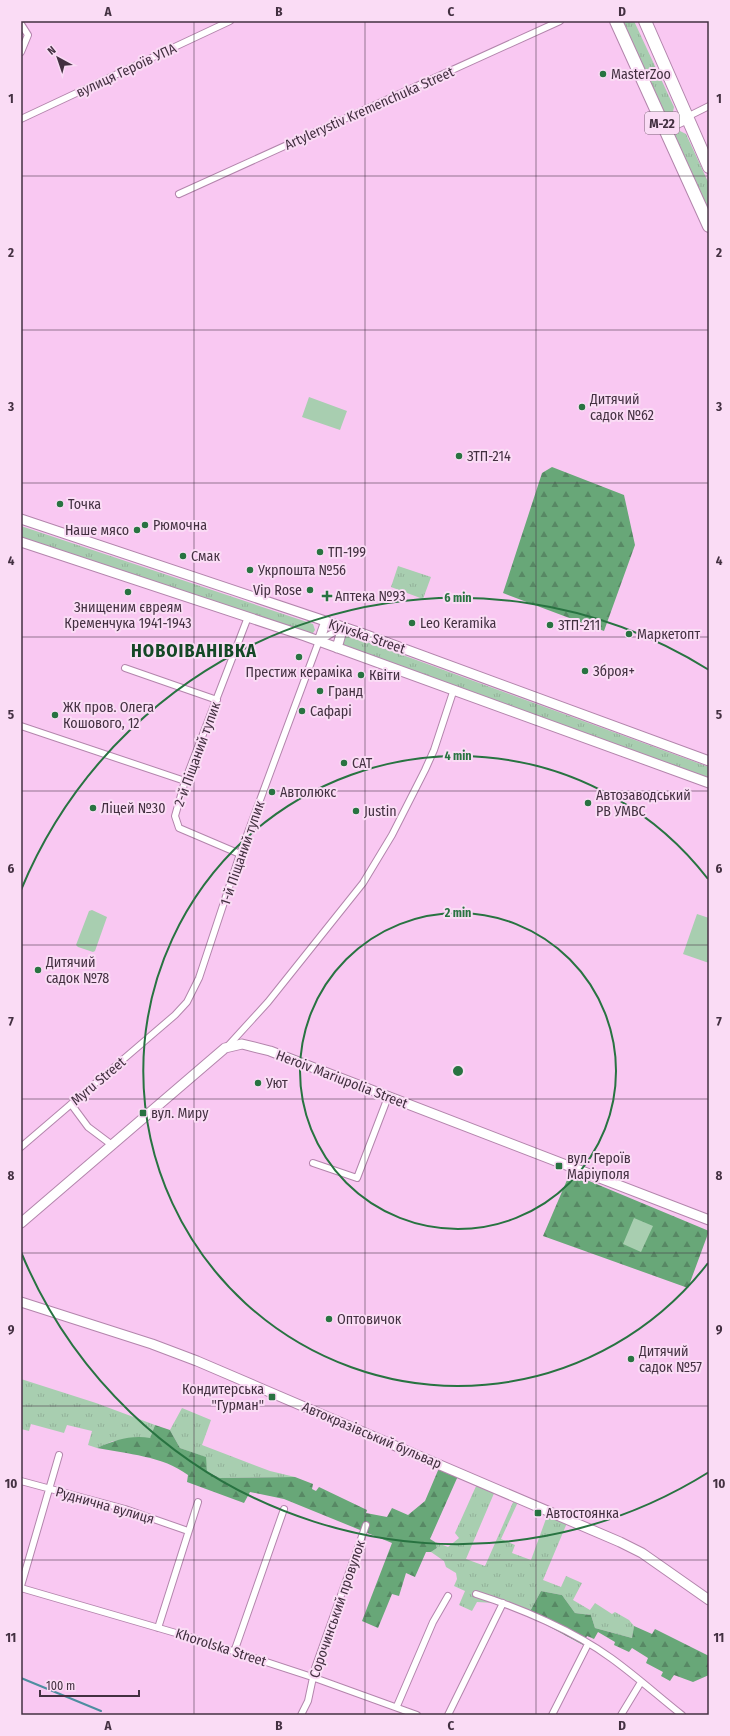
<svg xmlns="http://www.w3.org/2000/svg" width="730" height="1736" font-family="'Fira Sans Condensed',sans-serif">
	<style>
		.grass { fill: url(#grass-tufts) }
		.forest { fill: url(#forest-firs) }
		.green { fill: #a8ceb0 }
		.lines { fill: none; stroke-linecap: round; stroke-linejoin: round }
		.stream { stroke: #4e8ea0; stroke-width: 2 }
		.street-casing { stroke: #b385ac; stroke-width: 8 }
		.secondary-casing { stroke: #b385ac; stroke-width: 11 }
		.highway-casing { stroke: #b385ac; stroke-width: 14 }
		.street { stroke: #fff; stroke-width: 6 }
		.secondary { stroke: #fff; stroke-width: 9 }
		.highway { stroke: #fff; stroke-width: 12 }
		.grid { fill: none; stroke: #433041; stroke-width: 1; stroke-opacity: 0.55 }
		.ring { fill: none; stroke: #287341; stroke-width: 2 }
		.poi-dot { fill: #287341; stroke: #fadcf5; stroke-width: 1.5 }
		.labels { text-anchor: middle; stroke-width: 4; stroke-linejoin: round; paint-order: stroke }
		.shield { fill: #fadcf5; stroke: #7a6477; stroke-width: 1 }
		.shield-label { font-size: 13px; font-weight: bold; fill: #433041 }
		.street-label { font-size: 14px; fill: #433041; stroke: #fadcf5 }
		.poi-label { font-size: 14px; fill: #433041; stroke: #fadcf5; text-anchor: start }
		.district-label { font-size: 18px; font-weight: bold; letter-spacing: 1px; fill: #144826; stroke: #fadcf5 }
		.centre { fill: #287341; stroke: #fadcf5; stroke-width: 2 }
		.ring-label { font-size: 12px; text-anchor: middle; font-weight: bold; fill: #287341; stroke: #fadcf5; stroke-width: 4; stroke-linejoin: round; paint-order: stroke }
		.neatline { fill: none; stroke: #433041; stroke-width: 1.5 }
		.grid-label { font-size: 13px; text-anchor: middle; font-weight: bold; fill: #433041 }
	</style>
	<defs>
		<pattern id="grass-tufts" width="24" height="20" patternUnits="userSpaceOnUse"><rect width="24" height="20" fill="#a8ceb0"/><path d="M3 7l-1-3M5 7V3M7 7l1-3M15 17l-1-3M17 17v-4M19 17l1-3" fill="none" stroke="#92b199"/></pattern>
		<pattern id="forest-firs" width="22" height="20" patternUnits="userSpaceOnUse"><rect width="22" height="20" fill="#68a778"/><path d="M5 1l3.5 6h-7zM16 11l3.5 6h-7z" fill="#578864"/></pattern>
	</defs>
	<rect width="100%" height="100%" fill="#f9c8f2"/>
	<path class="grass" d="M620 21H634L674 107 673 112 670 115H664Z
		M680 131 686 134 709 184V216L674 136Z
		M21 526 313 624 315 630 313 633H309L21 537Z
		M398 566 431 577 423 599 391 587Z
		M348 635 709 767V778L344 645 342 644 344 636Z
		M21 1379 96 1403 155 1425 150 1438 113 1441 97 1448 88 1445 92 1431 67 1425 64 1433 31 1424 29 1431 21 1429Z
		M182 1408 211 1420 202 1445 270 1471 295 1477 220 1478 207 1472 205 1457 180 1448 170 1430Z
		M477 1484 495 1491 466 1559 485 1566 514 1500 518 1502 501 1539 515 1545 512 1553 531 1560 547 1516 567 1523 543 1580 561 1587 566 1576 582 1583 573 1600 590 1610 595 1603 612 1614 615 1612 629 1620 634 1626 632 1638 595 1628 591 1615 575 1613 562 1595 541 1591 528 1615 505 1605 503 1607 495 1603 477 1602 472 1611 459 1605 465 1591 454 1586 457 1579 456 1573 446 1567 444 1561 431 1552 437 1548 435 1542 448 1547 459 1538 455 1533Z"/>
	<path class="forest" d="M552 467 624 495 635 545 604 631 503 593 542 473Z
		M570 1173 709 1231 688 1288 543 1236Z
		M155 1425 170 1430 180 1448 206 1457 207 1472 220 1478 295 1477 313 1484 312 1489 316 1491 319 1487 367 1510 366 1513 387 1517 392 1508 408 1515 425 1501 439 1468 458 1476 430 1539 435 1542 437 1548 431 1552H426L415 1577 406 1573 399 1596 392 1594 378 1628 362 1621 392 1543 284 1499 250 1492 244 1503 187 1482 188 1475C163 1456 127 1454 97 1448 115 1440 131 1435 150 1438Z
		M541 1591 562 1595 575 1613 591 1615 595 1628 632 1638 634 1626 652 1634 655 1629 709 1656V1675L693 1682 674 1675 670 1681 661 1676 663 1672 646 1663 648 1658 632 1648 629 1652 614 1645 615 1642 598 1632 594 1639 587 1636 583 1645 528 1615Z"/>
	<path class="green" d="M309 397 347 411 340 430 302 417Z
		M92 910 107 917 95 951 93 952 78 947 76 945 89 911Z
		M697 914 709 918V963L683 954Z
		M634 1218 653 1226 641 1252 623 1244Z"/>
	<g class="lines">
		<path class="stream" d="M21 1678 101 1711"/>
		<g class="street-casing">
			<path id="street" d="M21 24 28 35 21 52
				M687 117 709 106
				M21 119 230 21
				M179 194 560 21
				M125 668 217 700
				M21 726 185 781
				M240 854 179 828 175 816 185 781 248 617
				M227 1047 268 1002 363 883 392 835 425 770 434 750 454 689
				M71 1104 88 1127 112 1145
				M21 1147 175 1015 187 1002 199 978 240 854 319 641 343 627
				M313 1163 357 1178 388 1097
				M21 1481 125 1509 188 1531
				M21 1586 59 1455
				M21 1588 193 1638 312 1677 417 1715
				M476 1594C520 1608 574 1631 611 1658 636 1676 658 1696 682 1715
				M158 1628 198 1502
				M234 1652 284 1509
				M397 1706 433 1622 448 1596
				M301 1715 308 1701 315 1668 366 1525
				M448 1715 503 1603
				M552 1715 588 1644
				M621 1715 641 1682"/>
		</g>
		<g class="secondary-casing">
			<path id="secondary" d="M21 519 361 633 709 761
				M21 542 305 636 709 783
				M319 641 326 621
				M337 648 343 627
				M21 1223 225 1048 242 1044 270 1051 709 1220
				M21 1302 152 1344 197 1361 620 1542 642 1553 709 1600"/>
		</g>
		<g class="highway-casing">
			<path id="highway" d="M616 21 709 226
				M645 21 709 167
				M664 128 687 117"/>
		</g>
		<use href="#street" class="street"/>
		<use href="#secondary" class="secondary"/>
		<use href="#highway" class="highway"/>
	</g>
	<path class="grid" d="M194 21V1715M365 21V1715M536 21V1715M21 176H709M21 330H709M21 483H709M21 637H709M21 791H709M21 945H709M21 1099H709M21 1253H709M21 1406H709M21 1560H709"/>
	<g class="ring">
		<circle cx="458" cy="1071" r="158"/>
		<path d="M708 1263A315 315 0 1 1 708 879"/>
		<path d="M709 1472A473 473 0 0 1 21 1252M21 890A473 473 0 0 1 709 670"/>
	</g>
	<g class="poi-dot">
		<circle cx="603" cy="74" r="4"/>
		<circle cx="582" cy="407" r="4"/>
		<circle cx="459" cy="456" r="4"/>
		<circle cx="60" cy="504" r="4"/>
		<circle cx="145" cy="525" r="4"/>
		<circle cx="137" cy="530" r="4"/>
		<circle cx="320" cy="552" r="4"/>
		<circle cx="183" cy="556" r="4"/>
		<circle cx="250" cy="570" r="4"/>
		<circle cx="310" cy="590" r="4"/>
		<circle cx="128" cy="592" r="4"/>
		<path d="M325 590h4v4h4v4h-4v4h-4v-4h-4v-4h4z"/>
		<circle cx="412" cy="623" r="4"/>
		<circle cx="550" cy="625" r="4"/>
		<circle cx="629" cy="634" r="4"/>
		<circle cx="299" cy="657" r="4"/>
		<circle cx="585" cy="671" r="4"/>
		<circle cx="361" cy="675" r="4"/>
		<circle cx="320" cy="691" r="4"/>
		<circle cx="302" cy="711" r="4"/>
		<circle cx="55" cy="715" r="4"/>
		<circle cx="344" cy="763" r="4"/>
		<circle cx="272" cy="792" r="4"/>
		<circle cx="588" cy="803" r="4"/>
		<circle cx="93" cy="808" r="4"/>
		<circle cx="356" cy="811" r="4"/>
		<circle cx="38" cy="970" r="4"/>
		<circle cx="258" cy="1083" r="4"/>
		<rect x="139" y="1109" width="8" height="8" rx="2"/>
		<rect x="555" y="1162" width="8" height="8" rx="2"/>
		<circle cx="329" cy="1319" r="4"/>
		<circle cx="631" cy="1359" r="4"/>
		<rect x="268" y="1393" width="8" height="8" rx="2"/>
		<rect x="534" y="1509" width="8" height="8" rx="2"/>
	</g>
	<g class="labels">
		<rect class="shield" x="645" y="112" width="34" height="22" rx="3"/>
		<g class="shield-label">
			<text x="662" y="128">М-22</text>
		</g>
		<g class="street-label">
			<text transform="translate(126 70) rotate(-25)" y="5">вулиця Героїв УПА</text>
			<text transform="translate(369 108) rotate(-24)" y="5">Artylerystiv Kremenchuka Street</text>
			<text transform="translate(367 636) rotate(19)" y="5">Kyivska Street</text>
			<text transform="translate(197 754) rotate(-70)" y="5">2-й Піщаний тупик</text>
			<text transform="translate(242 853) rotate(-71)" y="5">1-й Піщаний тупик</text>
			<text transform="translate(342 1079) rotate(21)" y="5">Heroiv Mariupolia Street</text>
			<text transform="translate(98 1081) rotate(-40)" y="5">Myru Street</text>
			<text transform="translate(372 1435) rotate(23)" y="5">Автокразівський бульвар</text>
			<text transform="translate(105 1505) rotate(16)" y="5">Руднична вулиця</text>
			<text transform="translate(337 1609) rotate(-71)" y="5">Сорочинський провулок</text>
			<text transform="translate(221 1647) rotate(18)" y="5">Khorolska Street</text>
		</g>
		<g class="poi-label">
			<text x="611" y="79">MasterZoo</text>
			<text x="590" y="404">Дитячий<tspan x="590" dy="16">садок №62</tspan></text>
			<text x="467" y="461">ЗТП-214</text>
			<text x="68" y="509">Точка</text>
			<text x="153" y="530">Рюмочна</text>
			<text x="129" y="535" text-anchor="end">Наше мясо</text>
			<text x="328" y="557">ТП-199</text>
			<text x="191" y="561">Смак</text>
			<text x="258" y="575">Укрпошта №56</text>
			<text x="302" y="595" text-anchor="end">Vip Rose</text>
			<text x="335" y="601">Аптека №93</text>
			<text x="128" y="612" text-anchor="middle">Знищеним євреям<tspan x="128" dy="16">Кременчука 1941-1943</tspan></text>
			<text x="420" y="628">Leo Keramika</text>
			<text x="558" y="630">ЗТП-211</text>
			<text x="637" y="639">Маркетопт</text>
			<text x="593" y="676">Зброя+</text>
			<text x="299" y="677" text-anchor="middle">Престиж кераміка</text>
			<text x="369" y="680">Квiти</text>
			<text x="328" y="696">Гранд</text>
			<text x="63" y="712">ЖК пров. Олега<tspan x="63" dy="16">Кошового, 12</tspan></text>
			<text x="310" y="716">Сафарі</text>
			<text x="352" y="768">САТ</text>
			<text x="280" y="797">Автолюкс</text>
			<text x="596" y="800">Автозаводський<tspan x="596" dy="16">РВ УМВС</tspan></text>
			<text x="101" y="813">Ліцей №30</text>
			<text x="364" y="816">Justin</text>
			<text x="46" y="967">Дитячий<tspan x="46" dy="16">садок №78</tspan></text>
			<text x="266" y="1088">Уют</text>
			<text x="151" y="1118">вул. Миру</text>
			<text x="567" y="1163">вул. Героїв<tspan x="567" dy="16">Маріуполя</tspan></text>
			<text x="337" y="1324">Оптовичок</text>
			<text x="639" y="1356">Дитячий<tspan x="639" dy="16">садок №57</tspan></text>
			<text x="264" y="1394" text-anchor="end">Кондитерська<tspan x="264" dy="16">"Гурман"</tspan></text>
			<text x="546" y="1518">Автостоянка</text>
		</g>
		<g class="district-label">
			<text x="194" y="657">НОВОІВАНІВКА</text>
		</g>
	</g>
	<circle cx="458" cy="1071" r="6" class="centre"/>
	<g class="ring-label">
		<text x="458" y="602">6 min</text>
		<text x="458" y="760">4 min</text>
		<text x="458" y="917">2 min</text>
	</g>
	<rect width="730" height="1736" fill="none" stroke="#fadcf5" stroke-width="44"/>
	<g transform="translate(58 58) rotate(320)" stroke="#fadcf5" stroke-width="3" paint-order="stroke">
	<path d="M0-3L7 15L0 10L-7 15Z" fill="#433041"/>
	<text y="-6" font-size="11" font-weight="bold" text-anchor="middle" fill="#433041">N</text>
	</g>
	<path d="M40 1690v6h99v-6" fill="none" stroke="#433041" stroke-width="2"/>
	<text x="46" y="1690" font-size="12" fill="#433041" stroke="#fadcf5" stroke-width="3" paint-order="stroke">100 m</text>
	<rect x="22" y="22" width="686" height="1692" class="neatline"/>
	<g class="grid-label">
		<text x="108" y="16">A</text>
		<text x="279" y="16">B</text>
		<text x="451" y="16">C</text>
		<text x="622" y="16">D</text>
		<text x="11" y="103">1</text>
		<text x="719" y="103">1</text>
		<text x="11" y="257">2</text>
		<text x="719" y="257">2</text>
		<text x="11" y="411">3</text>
		<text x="719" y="411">3</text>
		<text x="11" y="565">4</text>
		<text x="719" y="565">4</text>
		<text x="11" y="719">5</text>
		<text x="719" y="719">5</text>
		<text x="11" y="873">6</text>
		<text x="719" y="873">6</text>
		<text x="11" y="1026">7</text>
		<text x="719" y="1026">7</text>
		<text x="11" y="1180">8</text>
		<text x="719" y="1180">8</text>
		<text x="11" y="1334">9</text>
		<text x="719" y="1334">9</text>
		<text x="11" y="1488">10</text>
		<text x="719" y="1488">10</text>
		<text x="11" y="1642">11</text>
		<text x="719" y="1642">11</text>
		<text x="108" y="1730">A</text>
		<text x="279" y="1730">B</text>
		<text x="451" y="1730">C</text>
		<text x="622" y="1730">D</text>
	</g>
</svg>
